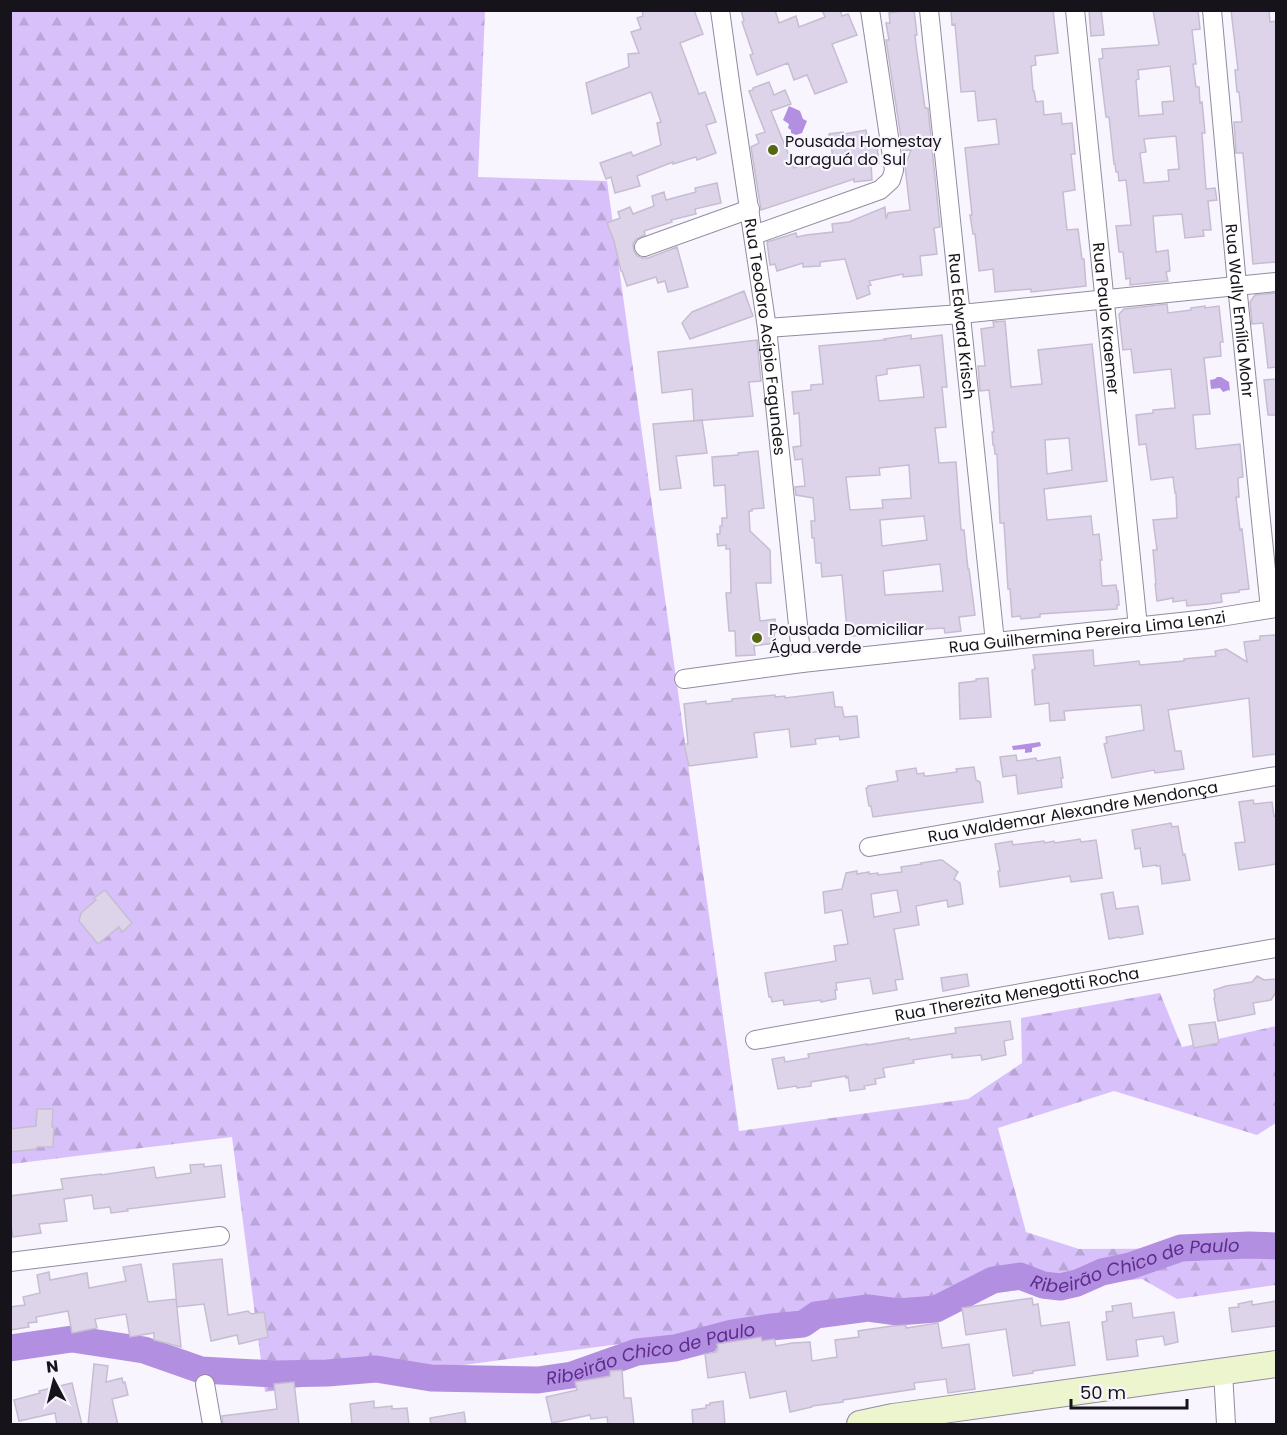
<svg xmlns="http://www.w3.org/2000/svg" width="1287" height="1435" font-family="Poppins,sans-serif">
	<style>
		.forest { fill: url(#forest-firs) }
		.water { fill: #b38fe2 }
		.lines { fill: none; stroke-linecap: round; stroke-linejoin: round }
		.river { stroke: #b38fe2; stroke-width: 27 }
		.building { fill: #ddd4ea; stroke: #c6bdd2; stroke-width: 1.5; fill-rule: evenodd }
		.street-casing { stroke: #938b9f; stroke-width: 20 }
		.secondary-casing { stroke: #938b9f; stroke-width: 28 }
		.street { stroke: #fff; stroke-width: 18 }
		.secondary { stroke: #ecf5ce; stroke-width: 26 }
		.poi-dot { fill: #556711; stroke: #f8f5fe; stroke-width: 2 }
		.labels { text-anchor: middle; stroke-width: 4.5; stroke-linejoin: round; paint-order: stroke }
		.poi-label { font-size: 16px; fill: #16131a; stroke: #f8f5fe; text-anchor: start }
		.street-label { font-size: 16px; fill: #16131a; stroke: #f8f5fe }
		.water-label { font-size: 18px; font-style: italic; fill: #5d2c8d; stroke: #f8f5fe }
	</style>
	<defs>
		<pattern id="forest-firs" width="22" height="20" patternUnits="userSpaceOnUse" patternTransform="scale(1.5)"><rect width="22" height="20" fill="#d8c1fa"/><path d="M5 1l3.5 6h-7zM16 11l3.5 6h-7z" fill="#b9a5d6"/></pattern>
	</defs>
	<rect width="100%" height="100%" fill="#f8f5fe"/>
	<path class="forest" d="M10 11H485L478 177 607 181 739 1131 968 1099 1022 1063 1021 1018 1160 993 1182 1047 1276 1026V1123L1257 1135 1114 1091 998 1128 1026 1232 1079 1249 1276 1248V1285L1177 1299 1142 1279 1011 1291 265 1392 232 1137 11 1164Z"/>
	<path class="water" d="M789 106 800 111 803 119 807 121 802 133 796 135 791 133V130L788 128 789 124 783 120Z
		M1217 377H1221L1229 382 1230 391 1229 390 1223 392 1220 388 1211 389 1210 380 1215 379Z
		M1040 742 1041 746 1032 748V752L1025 753V749L1013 750 1012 746Z"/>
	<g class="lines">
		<path class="river" id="s1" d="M10 1348 72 1339 144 1350 201 1370 275 1374 327 1373 376 1369 431 1378 538 1380 572 1375 637 1352 675 1348 732 1333 771 1327 803 1324 816 1315 868 1308 898 1312 936 1309 993 1280 1020 1276 1043 1285 1060 1287 1077 1283 1102 1272 1130 1266 1181 1248 1249 1245 1276 1246"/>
	</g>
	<path class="building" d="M642 10H694L703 34 680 43 699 94 705 92 716 122 706 125 716 153 697 160 696 157 673 164V162L637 176 640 186 615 193 611 177 606 179 600 163 631 152 633 156 661 145 657 123 661 122 651 92 592 114 586 83 629 67 628 54 639 53 631 32 641 29 637 18 643 16Z
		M741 10H775L779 23 796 16 799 27 825 17 822 10H840L842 16 848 14 857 35 832 44 847 82 815 94 807 75 794 80 788 63 757 75 750 55 753 54 742 22 744 21Z
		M908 10H914L917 35H915L916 45 925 108H928L940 227 934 228 937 254 920 256 922 275 903 277V274L869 281 871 285 868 286 870 294 857 299 845 259 820 262V266L803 267V263L777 271 775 264 770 265 767 242 796 233 797 237 806 235 833 232 832 224 849 222 885 207 886 219 888 213 910 210 905 166 911 150 903 151 886 40H889L886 23H890L889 13Z
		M951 10H1053L1058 53 1035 56 1036 65 1031 66 1033 91H1034L1036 102 1043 101 1044 115 1061 113 1062 124 1072 123 1075 154H1071L1075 190 1063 192 1067 230 1078 229 1082 259H1084L1086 286 1031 292V289L995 292 993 269 979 271 975 234H973L970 215H972L965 148 999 144 996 119 978 121 975 91 961 92 955 24 952 25Z
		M1089 10H1101L1104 35 1091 36Z
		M1153 10H1198L1200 29 1192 30 1196 64H1193L1196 87H1199L1200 103 1202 102 1205 133H1202L1206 189 1215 188 1217 200 1208 201 1211 230H1203L1204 236 1185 238 1182 214 1153 216 1156 252 1168 250 1170 271 1166 272 1168 281 1130 285V278L1126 279 1123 252H1119L1116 226 1131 225 1126 180 1119 181 1118 172H1116L1115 164H1114L1109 117H1106L1099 59 1103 58 1102 49 1158 45 1159 44ZM1170 66 1174 101 1162 102 1163 114 1139 116 1136 80 1139 79 1138 70ZM1176 136 1179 169 1168 170 1169 181 1144 183 1140 153 1146 152 1144 139Z
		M1231 10H1269L1270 22 1276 21V262L1253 264 1243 153H1236L1234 122H1242L1239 92H1237L1235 70H1238Z
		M769 82 774 95 785 90 791 104 771 111 794 168 804 164 806 168 833 158 829 134 843 132 844 134 866 130 869 146 877 145 879 163 871 164 872 180 854 182V179L761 210 751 147 759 143 756 135 765 132 749 91 753 90V88Z
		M717 183 721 203 695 209 696 214 671 220 672 222 644 231 645 235 636 239 633 244 634 251 637 256 643 258H648L677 247 688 287 668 292 665 281 658 283 656 277 627 286 622 271H621L614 241 607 223 620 218 618 212 630 207 633 214 654 206 652 196 664 192 666 200 696 192 695 188Z
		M744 291 753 316 690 339 682 323 692 312Z
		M1276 293V367L1268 368 1263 323 1252 324 1250 302 1255 295Z
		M1167 304 1168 313 1191 310V308L1205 306V308L1219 306 1223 342H1220L1221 356 1204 358 1210 414 1193 415 1196 449 1240 444 1243 477 1238 478V480L1239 497H1236L1240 530 1242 529 1249 589 1239 590V592L1221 594 1222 602 1208 604 1187 606 1186 600 1173 602V598L1157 601 1155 584H1156L1153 550H1157L1153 520 1177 518 1176 493H1175L1173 477 1151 480 1146 444 1139 445 1136 415 1153 413V410L1175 408 1171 369 1134 373 1131 349 1123 350 1119 314 1124 309Z
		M1005 321 1011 387 1042 384 1038 350 1092 344 1107 481 1044 489 1047 520 1091 516 1093 535 1099 534 1102 560H1100L1102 586 1116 585 1117 591H1118L1119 605H1117V609L1040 614V617L1021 619 1020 616 1012 617 1010 589H1008L1004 523H1000L997 454H995L994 445H993L992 432H994L989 390 980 391 978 366H985L981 329 994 327 993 322ZM1069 438 1072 470 1047 474 1045 440Z
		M911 335V339L942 335 947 387H942L946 427 935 428 939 463 956 462 961 530H964L968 569H969L975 615 959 617 961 631 945 633 944 628 911 630V628H907V626L879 628V631L874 632 869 635 853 636V630H847L842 575 822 577 821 563H816L814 538H812L811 521H815L813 498 796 495 795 487 805 486 802 459 795 460 793 447 801 446 799 413 794 414 792 392 811 390V385L823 384 819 346 885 340 884 339ZM920 365 924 397 879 401 876 376 887 374V369ZM909 465 911 498 882 500 883 508 850 510 846 477 880 475 879 468ZM924 516 927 540 882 546 880 520ZM940 564 943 591 885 595 883 571Z
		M757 340 761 381 749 382 753 416 694 421 692 389 662 393 658 352Z
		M1276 379V415H1268L1264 380Z
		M702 420 707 453 676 456 681 488 660 490 653 424Z
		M758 451 764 508 752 509V511H749L750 531 770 550 771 583H756L760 621 775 619 776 632 774 633 775 643 754 646 755 655 736 656 735 631H729L726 593H731L730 549H726V545L718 546 717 534H720V526H722V518H727L725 485 714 486 712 457 738 455V453Z
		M1276 635V754L1253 757 1249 698 1168 710 1175 751H1181L1184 769 1155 773 1154 770 1112 778 1104 744 1107 743 1106 737 1144 730 1141 705 1064 711 1065 720 1050 721 1049 703 1035 705 1032 670 1035 669 1033 655 1093 650 1094 666 1139 661 1140 665 1184 661V659L1216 656 1215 651 1226 649 1247 662 1244 642 1260 640V636Z
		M988 678 991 717 960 719 959 683 976 681V679Z
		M833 692 835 707H842L844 717 857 716 859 737 840 740 839 736 815 739 816 744 791 747 789 729 754 733 757 757 689 766 684 744H688L684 704 706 701V704L732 701V699L775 695V697L785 696V698Z
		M1016 755 1017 761 1036 758 1037 761 1060 757 1063 778H1061L1062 787 1018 794 1016 775 1003 777 1000 757Z
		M974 767 976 780 980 782 983 802 873 817 871 806H869L866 788H868V786L898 781 896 771 916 768 917 774 924 773V776H928L957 772 956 769Z
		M1253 800 1254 804 1272 802 1274 816 1276 815V864L1239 870 1235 843 1245 842 1239 802Z
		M1171 823 1172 827 1178 826 1183 855 1185 854 1190 880 1162 884 1160 866H1156V865L1143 867 1140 848 1135 849 1132 830Z
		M1080 839 1081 842 1096 840 1102 878 1071 882 1070 876 1000 887 998 871H1000L995 844 1012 841 1013 845 1044 841 1045 843 1054 841 1055 843Z
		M940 860H942L958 872 954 879 960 883 963 904 948 907 947 900 916 906 919 925 894 929 903 979 895 980 897 990 873 994 870 978 836 983 837 990H835L836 999 821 1002V1000L784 1005 783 1000 772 1002 771 997H769L765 973 836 961 834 946 848 944 842 910 825 913 823 892 842 889 846 873 857 871V874L869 872V874L878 873V875L902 872 901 867 922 864 921 863ZM897 890 901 912 874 917 871 894Z
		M105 890 132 923 122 932 119 927 98 944 79 921 81 913 96 900 94 898Z
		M1113 892 1116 909 1138 906 1143 934 1120 938 1119 937 1109 939 1101 894Z
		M967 974 969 986 943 991 941 978Z
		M1257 976 1264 980 1276 979V992L1271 1000 1253 1003 1255 1014 1218 1021 1214 998 1215 997 1214 990 1226 986 1252 982Z
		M1010 1021 1013 1039 1004 1041 1006 1055 982 1060 981 1055 952 1058V1054L913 1060 914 1063 883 1068 885 1077 875 1079 876 1084 864 1086 865 1089 850 1091 848 1077 846 1078V1076L811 1082V1086L797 1088 796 1086 778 1089 772 1059 784 1057 785 1062 809 1058 808 1054 867 1044V1045L909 1038V1040L956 1033 955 1028Z
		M1215 1022 1219 1043 1194 1048 1189 1025Z
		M37 1109H53L52 1127H54L53 1147H37V1149L10 1152V1129L36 1126Z
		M204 1164V1167L221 1165 225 1197 127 1209 128 1211 111 1213 110 1207 94 1209 92 1195 64 1199 67 1221 39 1224 41 1233 13 1237 10 1219V1196L63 1189 61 1179 101 1174V1175L154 1167 156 1178 191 1173 190 1165Z
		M222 1259 228 1315 248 1311 251 1314 264 1312 268 1337 239 1344 237 1335 211 1341 204 1304 177 1307 173 1264Z
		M141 1264 148 1302 176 1299 181 1347 154 1340V1333L130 1337 126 1314 95 1319 97 1328 72 1333 68 1311 36 1317 37 1322 28 1323 29 1327 10 1330V1307L25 1305 23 1297 40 1293 37 1275 49 1272 50 1280 87 1273 89 1288 126 1281 123 1267Z
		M1032 1298 1033 1305 1038 1304 1041 1326 1069 1322 1075 1365 1033 1371V1373L1013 1376 1006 1329 966 1335 962 1308Z
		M1252 1301V1305L1276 1301V1326L1232 1332 1229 1308 1239 1307 1238 1304Z
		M1131 1303 1133 1318 1174 1312 1178 1342 1165 1345 1163 1336 1136 1340 1138 1356 1107 1360 1102 1322 1107 1321 1106 1312 1113 1311 1112 1306Z
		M938 1323 942 1348 969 1344 975 1389 948 1393 946 1379 914 1383 915 1389 843 1400V1402L812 1406V1407L790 1412 786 1391 750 1398 745 1372 708 1378 705 1354 717 1352 716 1349H718L717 1344 761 1337 762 1341 774 1339 776 1346 792 1343 810 1342 812 1361 837 1357 835 1340 859 1337 858 1331 892 1326 906 1325V1328Z
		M94 1364 108 1366 106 1382 122 1378 123 1383 125 1382 128 1395 112 1399 118 1425H88Z
		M622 1370 624 1398H631L634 1425H608L607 1417 591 1419 590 1415 552 1423 546 1397 577 1390 575 1382 610 1376V1371Z
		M294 1382 299 1425H223L222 1416 277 1409 274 1384Z
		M72 1383 82 1425H57L55 1413 19 1421 14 1400 40 1393 39 1391Z
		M374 1401V1408L392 1406V1409L407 1408 409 1425H352L350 1404Z
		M723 1401 725 1425H693L692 1410 706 1408V1405H710V1403Z
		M464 1412 466 1425H431L430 1418Z"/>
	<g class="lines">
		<g class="street-casing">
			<g id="street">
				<path id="s2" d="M720 10 731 89 767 328 802 663"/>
				<path id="s3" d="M929 10 995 642"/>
				<path id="s4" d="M1075 10 1138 627"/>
				<path id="s5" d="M1212 10 1237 285 1270 609"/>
				<path d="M754 235 880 190 891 180 894 170 870 10"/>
				<path d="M644 247 750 209"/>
				<path d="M767 328 961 314 1276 282"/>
				<path id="s6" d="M684 679 802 663 1208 619 1276 608"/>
				<path id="s7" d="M869 847 1276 776"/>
				<path id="s8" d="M755 1040 1276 948"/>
				<path d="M10 1262 220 1236"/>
				<path d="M1223 1372 1226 1424"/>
				<path d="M205 1384 212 1424"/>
			</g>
		</g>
		<g class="secondary-casing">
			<path id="secondary" d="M860 1424 893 1417 1276 1364"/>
		</g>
		<use href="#street" class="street"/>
		<use href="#secondary" class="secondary"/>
	</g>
	<g class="poi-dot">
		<circle cx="773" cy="150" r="6"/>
		<circle cx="757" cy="638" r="6"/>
	</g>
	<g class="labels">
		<g class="poi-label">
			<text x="785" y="147">Pousada Homestay<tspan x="785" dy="18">Jaraguá do Sul</tspan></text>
			<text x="769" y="635">Pousada Domiciliar<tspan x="769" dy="18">Água verde</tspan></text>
		</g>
		<g class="street-label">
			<text dy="6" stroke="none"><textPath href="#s5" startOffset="302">Rua Wally Emília Mohr</textPath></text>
			<text dy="6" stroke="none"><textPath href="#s4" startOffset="310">Rua Paulo Kraemer</textPath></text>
			<text dy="6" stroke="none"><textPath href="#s3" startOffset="318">Rua Edward Krisch</textPath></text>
			<text dy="6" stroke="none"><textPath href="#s2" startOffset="330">Rua Teodoro Acípio Fagundes</textPath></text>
			<text dy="6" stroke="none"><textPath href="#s6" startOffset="406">Rua Guilhermina Pereira Lima Lenzi</textPath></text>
			<text dy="6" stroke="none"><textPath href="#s7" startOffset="207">Rua Waldemar Alexandre Mendonça</textPath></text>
			<text dy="6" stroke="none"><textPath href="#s8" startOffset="266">Rua Therezita Menegotti Rocha</textPath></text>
		</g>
		<g class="water-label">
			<text dy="6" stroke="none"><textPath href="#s1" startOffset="1154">Ribeirão Chico de Paulo</textPath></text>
			<text dy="6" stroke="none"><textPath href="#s1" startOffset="650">Ribeirão Chico de Paulo</textPath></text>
		</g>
	</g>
	<rect width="1287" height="1435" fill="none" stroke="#16131a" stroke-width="24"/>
	<g transform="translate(54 1381) rotate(353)" stroke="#f8f5fe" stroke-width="4.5" paint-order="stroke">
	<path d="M0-4.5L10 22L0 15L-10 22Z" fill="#16131a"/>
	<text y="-9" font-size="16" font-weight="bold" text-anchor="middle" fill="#16131a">N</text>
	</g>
	<path d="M1071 1399v9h116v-9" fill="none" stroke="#16131a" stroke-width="3"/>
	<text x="1080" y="1399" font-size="18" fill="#16131a" stroke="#f8f5fe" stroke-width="4.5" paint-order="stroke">50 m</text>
</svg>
